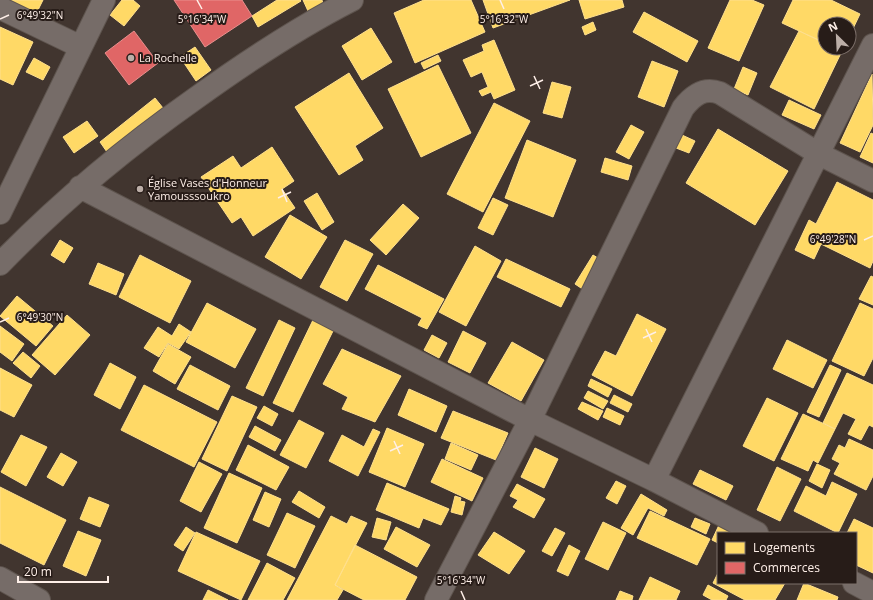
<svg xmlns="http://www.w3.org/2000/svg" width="873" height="600" font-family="'Open Sans',sans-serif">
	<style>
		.homes { fill: #ffd966; stroke: #ffe08d }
		.shops { fill: #e06666; stroke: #e98f8d }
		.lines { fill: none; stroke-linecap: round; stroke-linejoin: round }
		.minor-casing { stroke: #5e544e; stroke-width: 24 }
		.minor { stroke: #766c68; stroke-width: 22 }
		.ticks { fill: none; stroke: #feefe8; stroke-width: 1.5 }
		.poi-dot { fill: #bcaea7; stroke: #271c18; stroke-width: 1.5 }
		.labels { text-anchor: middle; stroke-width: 4; stroke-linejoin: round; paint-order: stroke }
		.poi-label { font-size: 11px; fill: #feefe8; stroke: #271c18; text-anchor: start }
		.ticks-label { font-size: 10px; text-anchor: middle; fill: #feefe8; stroke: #271c18; stroke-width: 4; stroke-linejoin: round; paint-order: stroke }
	</style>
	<rect width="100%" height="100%" fill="#41352f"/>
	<path class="homes" d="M10 0H43L36 14Z
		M122 0H133L140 6 124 26 110 15Z
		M277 0H300L301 1 258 27 252 16Z
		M303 0H322L323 4 308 11Z
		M424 0H471L485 32 415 63 394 13Z
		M483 0H570L493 28Z
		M579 0H622L624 7 585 19Z
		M730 0H752L764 5 739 61 708 48Z
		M793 0H831L860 14 849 37V24H825V43L782 23Z
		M644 12 698 41 687 62 633 32Z
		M593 22 596 30 585 35 582 27Z
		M0 27 33 42 13 85 0 79Z
		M371 28 392 62 362 80 342 46Z
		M799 31 825 43V48H835L842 51 814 109 770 87Z
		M494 40 515 90 494 99 491 92 482 96 479 91 488 87 482 72 471 77 463 60 484 51 482 45Z
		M195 47 211 70 196 81 180 57Z
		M438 55 441 61 424 69 421 63Z
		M34 58 50 67 43 80 26 72Z
		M652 61 678 71 664 107 638 97Z
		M438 65 471 133 421 157 388 89Z
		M743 67 757 73 748 95 734 89Z
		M349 73 383 128 355 146 363 160 339 175 295 107Z
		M872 74 873 125 860 152 840 143Z
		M552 82 571 87 562 118 543 113Z
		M155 98 163 108 107 152 100 142Z
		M789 100 821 115 814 129 782 115Z
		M494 103 530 121 483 212 447 194Z
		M87 121 98 136 74 153 63 137Z
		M631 125 644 132 629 159 616 152Z
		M718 129 788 171 755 225 686 183Z
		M871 133 873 134V163L860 157Z
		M682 135 695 141 689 153 676 148Z
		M527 140 576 160 553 217 505 198Z
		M272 147 294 181 282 189 295 208 253 236 241 217 232 223 201 177 233 156 241 168Z
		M605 158 632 166 628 180 601 172Z
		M837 182 873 200V261L870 268 821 244 814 259 795 250 809 220 816 224Z
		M317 193 334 222 322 230 304 201Z
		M493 198 508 205 493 235 478 228Z
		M403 204 419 218 386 255 370 240Z
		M290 215 327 237 301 279 265 257Z
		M60 240 73 248 64 263 51 255Z
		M345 240 373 254 347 301 320 287Z
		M475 246 501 261 466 326 439 312Z
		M140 255 191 281 170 323 119 297Z
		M593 255 606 263 587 292 575 284Z
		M506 259 570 289 561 307 497 277Z
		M98 263 124 274 116 295 89 284Z
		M378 265 444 299 427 329 418 325 422 318 365 289Z
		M871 276 873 277V305L859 299Z
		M17 296 53 326 36 346 0 316Z
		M207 303 256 329 235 368 186 342Z
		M860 303 873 309V358L864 376 832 361Z
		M637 314 666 329 632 396 592 375 605 351 616 356Z
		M67 315 90 335 55 375 32 355Z
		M279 320 295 328 263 396 246 388Z
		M313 320 334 329 293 412 273 403Z
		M179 324 191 332 179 349 168 343 159 357 144 348 158 327 172 336Z
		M0 326 24 344 12 361 0 352Z
		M463 331 486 343 470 373 448 362Z
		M432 335 447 343 439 358 424 350Z
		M787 340 827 360 813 388 773 369Z
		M512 342 544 360 521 401 488 383Z
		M168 344 191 357 175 384 153 371Z
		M342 349 401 376 375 422 342 409 348 397 323 384Z
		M23 352 40 366 31 378 13 363Z
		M110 363 136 377 120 409 94 395Z
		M190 365 230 386 218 410 177 389Z
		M830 365 841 370 819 417 807 412Z
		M0 368 32 385 14 417 0 410Z
		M847 373 873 385V427L869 425 861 440 848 434 856 419 843 413 835 429 823 423Z
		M591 379 612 389 608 397 588 386Z
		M144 385 217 422 194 467 121 430Z
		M409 389 447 406 436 432 398 415Z
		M588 391 608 401 603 409 584 398Z
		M614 395 632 404 628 412 610 403Z
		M232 396 257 407 227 471 202 459Z
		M767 398 798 413 774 461 743 446Z
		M582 402 603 411 598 420 578 409Z
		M264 406 278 414 272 426 257 418Z
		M607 408 624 416 620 425 603 417Z
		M453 411 508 433 496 460 441 438Z
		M803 414 835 429 818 463 813 460 808 471 781 459Z
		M299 420 324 433 306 468 280 455Z
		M255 426 281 440 275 451 249 437Z
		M387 428 424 444 405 487 369 472Z
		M373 429 380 432 358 476 329 461 342 435 364 447Z
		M21 435 47 447 26 486 1 472Z
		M849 439 873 450V476L866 490 834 474 840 463 832 459 839 445 845 448Z
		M451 443 478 455 471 470 445 459Z
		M248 445 289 467 276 490 236 470Z
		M535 448 558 459 544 488 521 477Z
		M61 453 77 462 63 486 47 477Z
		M442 459 483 478 472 501 431 482Z
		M199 462 222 474 201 512 180 501Z
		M817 464 830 470 822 488 809 481Z
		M777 467 801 479 780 521 757 510Z
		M700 470 733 486 726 500 693 484Z
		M229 473 262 488 237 543 204 528Z
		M616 481 626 486 617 504 606 498Z
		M832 482 857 494 838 533 794 511 806 486 826 496Z
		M387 483 449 509 441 525 423 518 419 528 376 510Z
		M517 484 545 499 534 518 513 507 518 500 510 496Z
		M0 487 66 520 44 565 0 543Z
		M299 491 325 507 319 518 292 502Z
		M265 492 281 499 269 527 253 520Z
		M641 494 667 510 664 516 648 508 633 535 621 528Z
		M455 496 461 498 460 501 465 502 462 515 451 512Z
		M89 497 109 505 100 527 80 519Z
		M650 511 710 539 697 565 637 538Z
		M287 513 315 526 295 568 267 555Z
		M331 516 347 524 351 516 367 523 335 585 343 590 337 600H287Z
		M377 518 391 522 386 540 372 537Z
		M695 518 710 524 706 534 691 527Z
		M854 519 873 528V573L856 565V533H847Z
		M603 522 626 533 608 570 585 559Z
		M719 525 739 533H718V543L712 540Z
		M186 527 195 533 183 551 174 545Z
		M396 527 430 545 417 567 384 549Z
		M555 528 565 533 552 556 542 551Z
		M78 531 101 540 86 576 63 566Z
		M196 532 260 561 241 600 178 571Z
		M494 532 525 551 509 574 478 555Z
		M355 545 417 577 405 600H364L335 585Z
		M569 545 580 551 568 576 557 571Z
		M267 563 295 578 283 600H248Z
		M718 573V583H785L775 600H745L713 583Z
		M650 577 680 591 676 600H639Z
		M804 583 838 597 837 600H797Z
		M708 585 728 596 726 600H712L703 595Z
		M208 590 228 600H203Z
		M620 591 633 596 632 600H616Z"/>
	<path class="shops" d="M174 0H242L252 16 205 47Z
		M134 31 158 63 129 85 105 53Z"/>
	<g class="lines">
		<g class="minor-casing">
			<path id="minor" d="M0 8 81 47
				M80 187 530 420 654 480 757 533
				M0 213 104 0
				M0 264C60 202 125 148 196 98 246 62 297 28 352 0
				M654 480 873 45
				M0 578 39 600
				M854 583 873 593
				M436 600 530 420 683 108C693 95 704 87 720 93L819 154 873 181"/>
		</g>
		<use href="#minor" class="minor"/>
	</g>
	<path class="ticks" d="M197 0 202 9M500 0 504 9M0 19 9 15M534 76 540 89M530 86 543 80M282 189 287 202M278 198 291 192M864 240 873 236M0 322 9 318M646 329 652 342M643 338 656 332M394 441 400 454M390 451 403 445M461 591 465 600"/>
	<g class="poi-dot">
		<circle cx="131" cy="58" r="4"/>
		<circle cx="140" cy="189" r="4"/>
	</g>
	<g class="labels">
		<g class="poi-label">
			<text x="139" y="62">La Rochelle</text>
			<text x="148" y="187">Église Vases d'Honneur<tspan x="148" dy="13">Yamousssoukro</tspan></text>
		</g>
	</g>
	<g class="ticks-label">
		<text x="40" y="19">6°49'32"N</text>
		<text x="202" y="23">5°16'34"W</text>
		<text x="504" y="23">5°16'32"W</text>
		<text x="833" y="243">6°49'28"N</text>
		<text x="40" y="321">6°49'30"N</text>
		<text x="461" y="584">5°16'34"W</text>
	</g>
	<rect x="717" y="532" width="140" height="52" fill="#271c18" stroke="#7d706b"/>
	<rect x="725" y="542" width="20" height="12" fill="#ffd966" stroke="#7d706b"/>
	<text x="753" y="552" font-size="12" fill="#feefe8">Logements</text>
	<rect x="725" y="562" width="20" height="12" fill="#e06666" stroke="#7d706b"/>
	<text x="753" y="572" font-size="12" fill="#feefe8">Commerces</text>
	<g transform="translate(837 36) rotate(336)"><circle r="19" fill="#271c18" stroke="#7d706b"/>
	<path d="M0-3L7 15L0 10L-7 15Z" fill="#bcaea7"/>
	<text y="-6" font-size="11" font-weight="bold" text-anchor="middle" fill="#feefe8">N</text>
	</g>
	<path d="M18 576v6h90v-6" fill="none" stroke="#feefe8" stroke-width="2"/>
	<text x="24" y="576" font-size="12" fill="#feefe8" stroke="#271c18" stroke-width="3" paint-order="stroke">20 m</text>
</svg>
